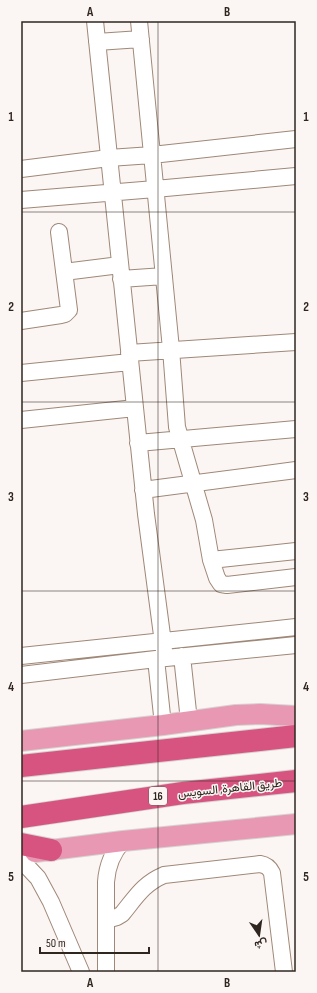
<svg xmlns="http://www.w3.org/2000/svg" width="317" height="993" font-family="'Sofia Sans Condensed',Vazirmatn,sans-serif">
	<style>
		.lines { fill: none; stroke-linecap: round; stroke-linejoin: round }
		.minor-casing { stroke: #9f8878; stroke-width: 18 }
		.major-casing { stroke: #d5d4d2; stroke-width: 22 }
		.highway-casing { stroke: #d5d4d2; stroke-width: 24 }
		.minor { stroke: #fff; stroke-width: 16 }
		.major { stroke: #e898b3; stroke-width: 20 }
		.highway { stroke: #d85480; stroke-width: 22 }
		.grid { fill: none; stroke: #2f261f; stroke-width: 1; stroke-opacity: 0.55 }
		.labels { text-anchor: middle; stroke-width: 3; stroke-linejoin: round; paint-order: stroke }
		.shield { fill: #fbf6f3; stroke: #6c645f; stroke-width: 1 }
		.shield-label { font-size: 11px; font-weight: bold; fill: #2f261f }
		.street-label { font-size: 12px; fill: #2f261f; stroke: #fbf6f3 }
		.neatline { fill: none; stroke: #2f261f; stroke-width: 1.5 }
		.grid-label { font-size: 13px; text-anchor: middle; font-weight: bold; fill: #2f261f }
	</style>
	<rect width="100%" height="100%" fill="#fbf6f3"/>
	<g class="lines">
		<g class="minor-casing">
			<path id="minor" d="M95 21 146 514 165 658
				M139 21 171 349 177 427 204 520 211 560 217 578 221 584 227 585 296 577
				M97 42 141 39
				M21 169 109 158 152 155 296 139
				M21 200 155 189 296 176
				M64 272 120 265
				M121 279 164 276
				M21 321 61 315 65 314 69 310 59 232
				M129 353 296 342
				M21 373 130 362
				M21 420 135 408
				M138 443 296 429
				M143 490 296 470
				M211 560 296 551
				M21 656 296 627
				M182 656 189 721
				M156 659 163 725
				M21 675 156 659 296 645
				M21 860 38 878 51 902 81 972
				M106 920 117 917 122 914C136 897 143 884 164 875L260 864C266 865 269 867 272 873L284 972
				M106 972V882C107 866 112 853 123 841"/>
		</g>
		<g class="major-casing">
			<path id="major" d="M21 741 163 725 236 715 260 714 296 716
				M35 852 123 841 296 824"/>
		</g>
		<g class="highway-casing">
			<path id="highway" d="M21 766 296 736
				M21 817 183 793 296 781
				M21 844 51 850"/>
		</g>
		<use href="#minor" class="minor"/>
		<use href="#major" class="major"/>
		<use href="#highway" class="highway"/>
	</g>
	<path class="grid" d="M158 21V972M21 212H296M21 402H296M21 591H296M21 781H296"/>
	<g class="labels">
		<rect class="shield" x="149" y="787" width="18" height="18" rx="3"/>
		<g class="shield-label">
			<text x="158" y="800">16</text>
		</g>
		<g class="street-label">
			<text transform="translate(230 788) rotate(-6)" y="4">طريق القاهرة, السويس</text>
		</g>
	</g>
	<rect width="317" height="993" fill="none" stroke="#fbf6f3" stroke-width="44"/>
	<g transform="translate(259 935) rotate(167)" stroke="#fbf6f3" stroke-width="3" paint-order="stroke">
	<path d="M0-3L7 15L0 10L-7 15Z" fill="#2f261f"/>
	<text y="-6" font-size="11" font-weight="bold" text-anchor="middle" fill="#2f261f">ش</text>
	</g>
	<path d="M40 947v6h109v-6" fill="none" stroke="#2f261f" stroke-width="2"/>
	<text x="46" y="947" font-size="12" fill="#2f261f" stroke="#fbf6f3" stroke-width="3" paint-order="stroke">50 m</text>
	<rect x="22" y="22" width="273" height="949" class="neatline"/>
	<g class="grid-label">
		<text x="90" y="16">A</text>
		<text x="227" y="16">B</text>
		<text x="11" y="121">1</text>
		<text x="306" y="121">1</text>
		<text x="11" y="311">2</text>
		<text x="306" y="311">2</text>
		<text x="11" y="501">3</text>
		<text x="306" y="501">3</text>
		<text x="11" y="691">4</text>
		<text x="306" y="691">4</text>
		<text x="11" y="881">5</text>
		<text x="306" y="881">5</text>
		<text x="90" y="987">A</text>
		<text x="227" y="987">B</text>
	</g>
</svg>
